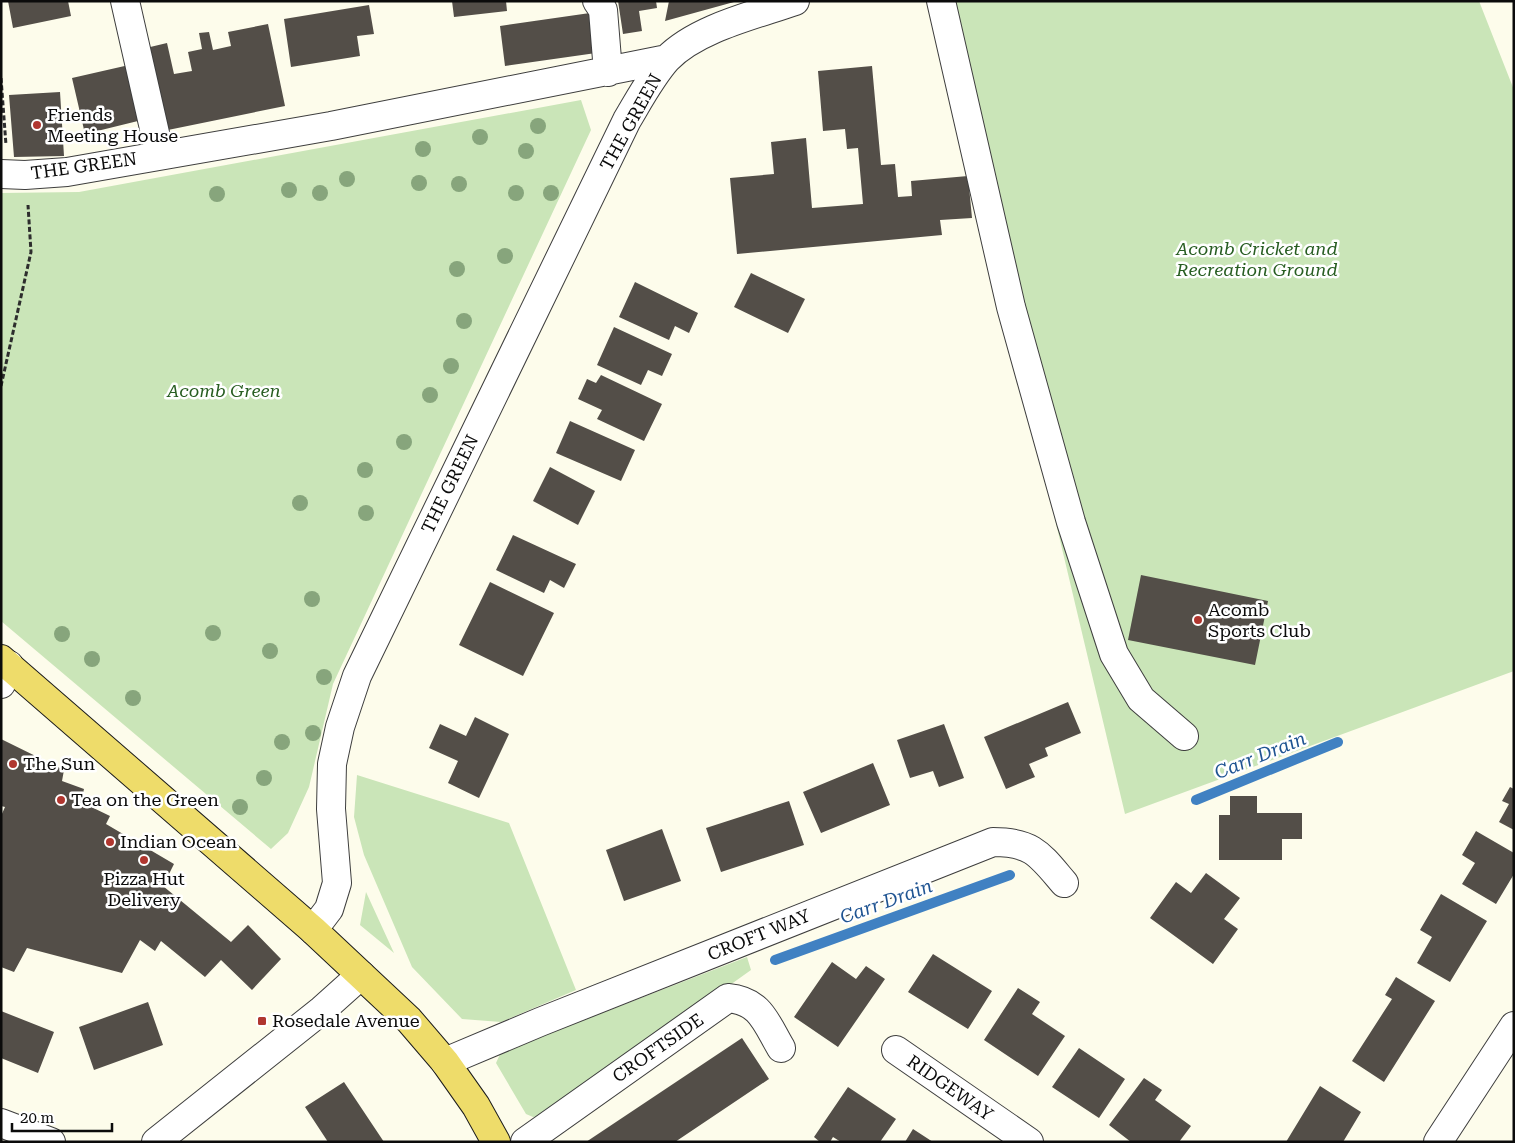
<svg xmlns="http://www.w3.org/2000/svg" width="1515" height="1143" font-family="'Roboto Serif',serif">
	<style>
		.green { fill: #cae5b8 }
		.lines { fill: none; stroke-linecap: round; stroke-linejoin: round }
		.stream { stroke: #4081c2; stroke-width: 10 }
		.building { fill: #534e48 }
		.minor-casing { stroke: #3e3e3e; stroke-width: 30 }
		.major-casing { stroke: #1c1c1c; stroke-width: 30 }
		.path { stroke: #2d2d2d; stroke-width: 3; stroke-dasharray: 5 2.5; stroke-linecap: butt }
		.minor { stroke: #fff; stroke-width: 28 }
		.major { stroke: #eedc6a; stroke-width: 28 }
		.tree { fill: #87a57c }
		.poi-dot { fill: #b0362f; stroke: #fff; stroke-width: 2 }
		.labels { text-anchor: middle; stroke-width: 5; stroke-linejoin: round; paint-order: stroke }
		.poi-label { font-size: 18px; fill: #0b0b0b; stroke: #fff; text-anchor: start }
		.street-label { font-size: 18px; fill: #0b0b0b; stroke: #fff }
		.park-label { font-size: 18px; font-style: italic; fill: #275d21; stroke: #fff }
		.water-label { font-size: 19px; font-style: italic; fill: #1f5492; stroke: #fff }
	</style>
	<rect width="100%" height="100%" fill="#fdfceb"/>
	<path class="green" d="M932 1H1479L1514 90V671L1125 814Z
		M581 100 591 130 333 684 309 787 288 833 271 849 1 621V193L79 192Z
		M357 775 509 823 576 990 501 1022 462 1019 412 967 364 855 354 817Z
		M366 892 394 953 360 925Z
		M747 957 751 970 548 1115 533 1117 526 1114 496 1063 501 1052Z"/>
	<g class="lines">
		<path class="stream" d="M1196 800 1338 742
			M775 960 1010 875"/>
	</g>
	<path class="building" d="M8 1H68L71 16 13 28Z
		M452 1H506L507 11 454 17Z
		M618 1H656L657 8 639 11 642 31 623 34Z
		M669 1H734V2L665 21Z
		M369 5 374 34 357 36 360 56 291 67 284 19Z
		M590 13 596 53 505 66 500 26Z
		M268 24 285 106 163 131 146 48 167 43 174 74 192 71 188 52 202 49 199 33 209 32 213 50 231 46 228 32Z
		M129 65 142 120 85 134 72 78Z
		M872 66 881 165 895 164 898 197 912 196 911 181 968 176 972 218 940 220 942 235 737 254 730 178 774 174 771 142 806 138 812 208 863 204 858 148 847 149 845 129 823 131 818 71Z
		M60 92 64 156 14 157 9 95Z
		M751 273 805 299 788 333 734 307Z
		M635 282 698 313 689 333 675 326 669 340 619 317Z
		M614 327 672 354 662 376 648 370 641 385 597 365Z
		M601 375 662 404 644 441 597 419 602 410 578 399 587 379 596 383Z
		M570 421 635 450 621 481 556 453Z
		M550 467 595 491 578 525 533 501Z
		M513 535 576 564 564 588 550 580 544 593 496 570Z
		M1141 575 1268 601 1255 665 1128 640Z
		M490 582 554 613 523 676 459 645Z
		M1068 702 1081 733 1045 748 1048 756 1029 764 1035 777 1006 789 984 737Z
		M475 717 509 734 479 798 448 783 458 761 429 748 440 724 466 736Z
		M944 724 964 778 939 787 933 771 910 778 897 740Z
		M1 739 64 770 62 781 84 789 81 802 110 816 106 824 174 864 163 886 231 942 248 925 281 959 252 990 221 960 205 977 161 941 155 951 140 940 122 973 27 948 14 972 1 967V816L5 807 1 806Z
		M873 763 890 805 821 833 803 792Z
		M1510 787 1514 789V830L1499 822 1509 804 1502 801Z
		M1230 796H1257V813H1302V839H1282V860H1219V815H1230Z
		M789 801 804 845 721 872 706 828Z
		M662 829 681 881 624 901 606 850Z
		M1476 831 1514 853V874L1496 904 1462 884 1475 863 1462 855Z
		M1206 873 1240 898 1224 919 1238 929 1213 964 1150 918 1176 882 1191 893Z
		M1441 894 1487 921 1450 982 1417 963 1432 937 1420 930Z
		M933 954 992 991 968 1029 908 992Z
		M832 962 856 979 866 966 885 979 838 1047 794 1017Z
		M1396 977 1435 1001 1384 1082 1352 1061 1392 999 1385 995Z
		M1018 988 1040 1002 1032 1014 1065 1036 1038 1076 984 1040Z
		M148 1002 163 1045 94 1070 79 1027Z
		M1 1011 54 1032 38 1073 1 1058Z
		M742 1038 769 1079 675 1142H586Z
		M1079 1048 1125 1079 1099 1118 1052 1087Z
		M1144 1078 1162 1090 1155 1100 1191 1126 1179 1142H1131L1109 1125Z
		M344 1082 384 1142H328L305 1107Z
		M1320 1086 1361 1112 1343 1142H1286Z
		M848 1087 896 1119 880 1142H841L833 1137 830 1142H820L814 1137Z
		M913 1129 933 1142H905Z"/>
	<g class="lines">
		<g class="minor-casing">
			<path id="minor" d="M125 1 160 155
				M597 1 603 10 608 72
				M941 1 1011 307 1071 522 1114 654 1141 699 1184 736
				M1 174 25 175 67 172 331 126 667 59
				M1 684 9 665
				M313 930 329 909 337 883 331 809 332 764 340 727 357 676 627 120C639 100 651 77 667 59 697 28 755 15 795 1
				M896 1050 1029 1142
				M445 1062 540 1022 993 842C1033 842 1040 855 1064 883
				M1 1123 51 1142
				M156 1142 322 1010 361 975
				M525 1142 728 998C761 1001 766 1023 781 1048
				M1438 1142 1514 1026"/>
		</g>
		<g class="major-casing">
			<path id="major" d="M1 659 313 930 409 1020 445 1062 476 1106 496 1142"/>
		</g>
		<path class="path" d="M1 78 6 145
			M1 386 31 252 28 205"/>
		<use href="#minor" class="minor"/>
		<use href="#major" class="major"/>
	</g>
	<g class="tree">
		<circle cx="538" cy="126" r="8"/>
		<circle cx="480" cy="137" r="8"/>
		<circle cx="423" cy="149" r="8"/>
		<circle cx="526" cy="151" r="8"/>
		<circle cx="347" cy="179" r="8"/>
		<circle cx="419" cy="183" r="8"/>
		<circle cx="459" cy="184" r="8"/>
		<circle cx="289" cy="190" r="8"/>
		<circle cx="320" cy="193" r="8"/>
		<circle cx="516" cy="193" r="8"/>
		<circle cx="551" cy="193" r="8"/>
		<circle cx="217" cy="194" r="8"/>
		<circle cx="505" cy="256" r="8"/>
		<circle cx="457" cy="269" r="8"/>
		<circle cx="464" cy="321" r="8"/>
		<circle cx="451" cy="366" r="8"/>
		<circle cx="430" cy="395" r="8"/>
		<circle cx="404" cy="442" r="8"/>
		<circle cx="365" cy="470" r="8"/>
		<circle cx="300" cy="503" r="8"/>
		<circle cx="366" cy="513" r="8"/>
		<circle cx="312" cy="599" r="8"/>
		<circle cx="213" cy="633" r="8"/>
		<circle cx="62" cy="634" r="8"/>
		<circle cx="270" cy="651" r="8"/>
		<circle cx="92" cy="659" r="8"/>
		<circle cx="324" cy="677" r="8"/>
		<circle cx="133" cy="698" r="8"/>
		<circle cx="313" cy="733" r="8"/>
		<circle cx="282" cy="742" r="8"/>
		<circle cx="264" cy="778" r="8"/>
		<circle cx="240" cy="807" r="8"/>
	</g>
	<g class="poi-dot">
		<circle cx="37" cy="125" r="5"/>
		<circle cx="1198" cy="620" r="5"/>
		<circle cx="13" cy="764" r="5"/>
		<circle cx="61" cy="800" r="5"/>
		<circle cx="110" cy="842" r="5"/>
		<circle cx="144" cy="860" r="5"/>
		<rect x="257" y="1016" width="10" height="10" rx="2.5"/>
	</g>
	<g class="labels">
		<g class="poi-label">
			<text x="47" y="121">Friends<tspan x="47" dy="21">Meeting House</tspan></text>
			<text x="1208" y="616">Acomb<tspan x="1208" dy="21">Sports Club</tspan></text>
			<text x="23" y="770">The Sun</text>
			<text x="71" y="806">Tea on the Green</text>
			<text x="120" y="848">Indian Ocean</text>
			<text x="144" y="885" text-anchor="middle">Pizza Hut<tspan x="144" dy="21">Delivery</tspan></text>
			<text x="272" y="1027">Rosedale Avenue</text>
		</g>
		<g class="street-label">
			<text transform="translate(631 122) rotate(-61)" y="6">THE GREEN</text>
			<text transform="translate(84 166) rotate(-8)" y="6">THE GREEN</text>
			<text transform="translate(450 484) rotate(-64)" y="6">THE GREEN</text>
			<text transform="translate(759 935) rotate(-22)" y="6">CROFT WAY</text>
			<text transform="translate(658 1048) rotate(-35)" y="6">CROFTSIDE</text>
			<text transform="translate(950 1088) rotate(35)" y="6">RIDGEWAY</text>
		</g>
		<g class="park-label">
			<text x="1257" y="255">Acomb Cricket and<tspan x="1257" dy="21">Recreation Ground</tspan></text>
			<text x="224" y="397">Acomb Green</text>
		</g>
		<g class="water-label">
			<text transform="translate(1260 755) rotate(-22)" y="7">Carr Drain</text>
			<text transform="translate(886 901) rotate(-20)" y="7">Carr Drain</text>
		</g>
	</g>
	<rect width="1515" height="1143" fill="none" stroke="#0b0b0b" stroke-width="5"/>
	<path d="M12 1123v8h100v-8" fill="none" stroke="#0b0b0b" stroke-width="2.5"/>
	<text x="20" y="1123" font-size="15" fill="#0b0b0b" stroke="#ffffff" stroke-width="4" paint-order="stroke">20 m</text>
</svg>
